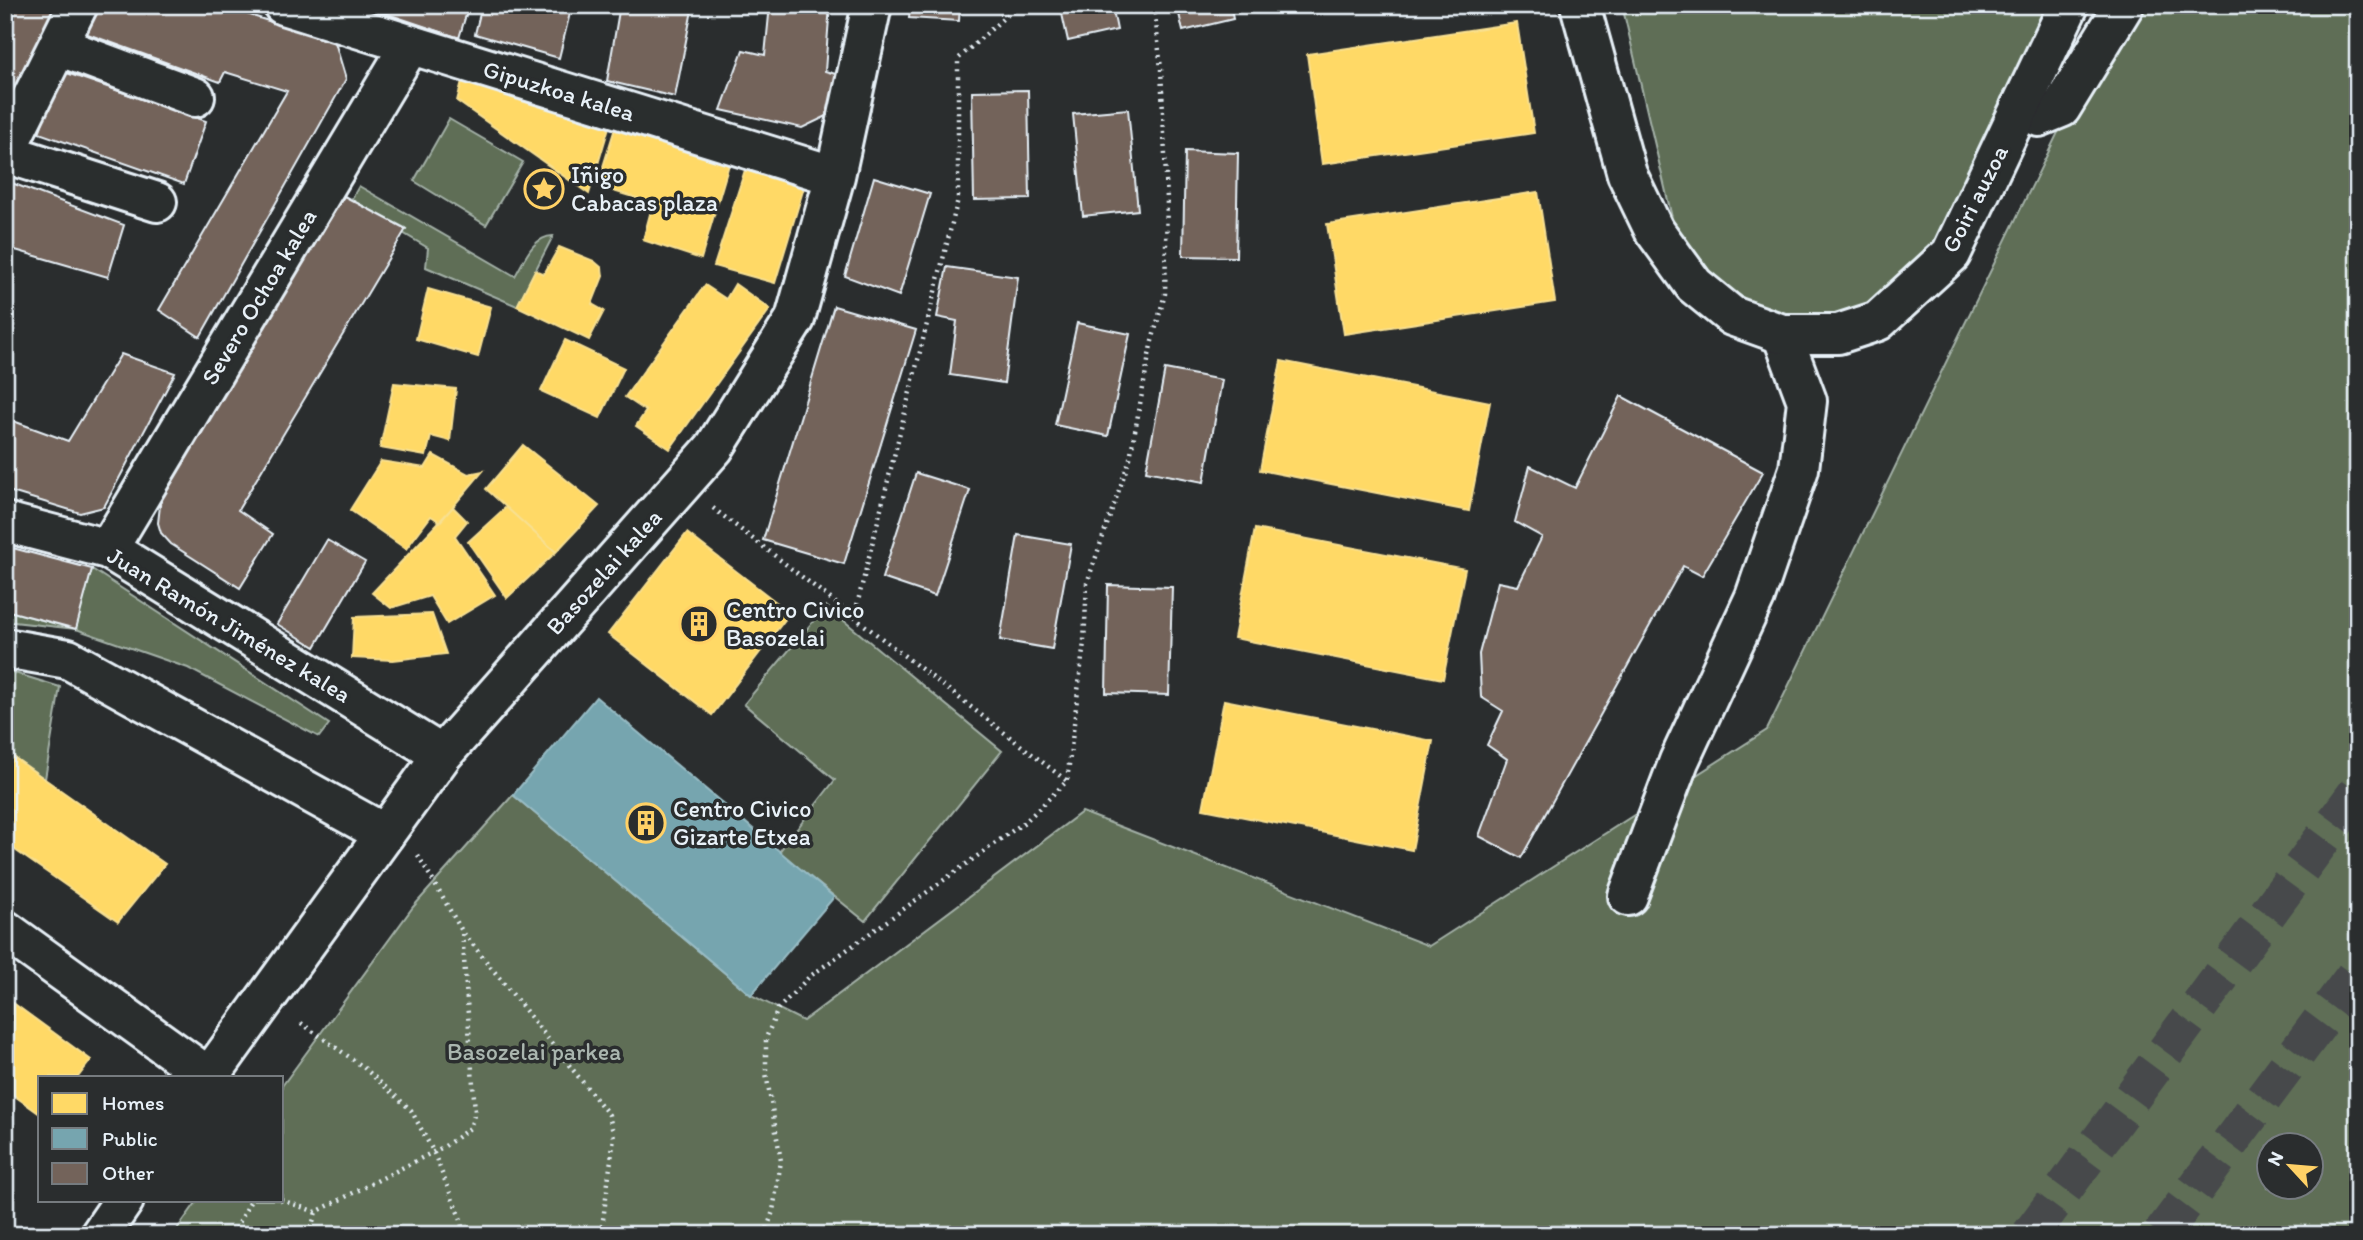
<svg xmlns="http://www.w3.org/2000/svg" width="2363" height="1240" font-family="Itim,sans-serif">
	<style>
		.green { fill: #5e6e56; stroke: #a3b0a7; stroke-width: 2; fill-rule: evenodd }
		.homes { fill: #ffd966; stroke: #f8e092; stroke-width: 2 }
		.public { fill: #76a5af; stroke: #98bcc5; stroke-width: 2 }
		.building { fill: #73635a; stroke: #e8f1f8; stroke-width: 2 }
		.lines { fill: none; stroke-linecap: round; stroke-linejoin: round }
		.highway-tunnel { stroke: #464a4c; stroke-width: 38; stroke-dasharray: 38 19; stroke-linecap: butt }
		.minor-casing { stroke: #e8f1f8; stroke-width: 44 }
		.major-casing { stroke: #e8f1f8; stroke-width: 44 }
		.path { stroke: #e8f1f8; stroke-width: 4.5; stroke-dasharray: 2 5; stroke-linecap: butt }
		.minor { stroke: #2a2d2e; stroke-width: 38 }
		.major { stroke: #2a2d2e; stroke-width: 38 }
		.labels { text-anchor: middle; stroke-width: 7; stroke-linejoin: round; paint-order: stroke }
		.street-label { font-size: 24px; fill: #e8f1f8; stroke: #2a2d2e }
		.poi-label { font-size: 24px; fill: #e8f1f8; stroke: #2a2d2e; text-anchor: start }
		.park-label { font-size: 24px; fill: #aab6af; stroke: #2a2d2e }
	</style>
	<rect width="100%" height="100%" fill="#2a2d2e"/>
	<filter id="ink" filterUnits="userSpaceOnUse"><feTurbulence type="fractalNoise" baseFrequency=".0143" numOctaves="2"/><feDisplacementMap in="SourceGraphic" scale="14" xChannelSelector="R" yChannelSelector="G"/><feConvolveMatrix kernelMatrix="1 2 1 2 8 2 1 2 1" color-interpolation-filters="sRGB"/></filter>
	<g filter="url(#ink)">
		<path class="green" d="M1622 5H2068L1957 235 1889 297 1820 325 1768 314 1714 278 1673 222Z
			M2120 5H2358V1235H173L198 1200H282V1086L413 907 513 795 751 995 803 1021 1082 812 1429 946 1767 730ZM2268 1146H2310V1188H2268Z
			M449 119 523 162 486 225 414 181Z
			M359 186 515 276C524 261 533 236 553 236L517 306 426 267 428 248 403 233 405 228 351 200Z
			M92 569 329 724 319 737 188 668 76 629 5 621V610L75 629Z
			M826 606 1002 751 865 921 779 852 835 780 744 704Z
			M5 670 60 687 45 779 5 751Z"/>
		<path class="homes" d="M1517 23 1534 133 1322 164 1307 54Z
			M463 77 612 117 589 194 457 101Z
			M616 125 730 161 701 259 643 240 653 203 597 186Z
			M746 167 805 184 775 283 714 266Z
			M1538 192 1555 302 1344 334 1327 224Z
			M559 247 594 261 602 268 603 276 592 304 604 311 589 340 517 306 535 270 544 274Z
			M735 284 770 309 670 449 636 426 646 411 625 397 705 285 726 299Z
			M428 289 491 307 478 357 416 339Z
			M565 340 624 368 600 418 541 391Z
			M1281 361 1490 402 1469 511 1260 470Z
			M394 383 456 389 450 441 431 436 426 456 380 448Z
			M523 445 599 506 556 552 486 489Z
			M433 455 468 474 483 471 440 522 431 516 406 549 350 510 381 461 425 468Z
			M453 507 467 521 455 536 495 595 447 624 430 596 391 608 372 593Z
			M506 507 556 552 507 598 468 542Z
			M1255 529 1465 569 1443 679 1234 638Z
			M687 533 790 613 712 715 608 634Z
			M432 614 446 654 393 660 352 658 354 617Z
			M1224 700 1433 741 1412 850 1203 809Z
			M5 751 165 864 118 922 5 843Z
			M5 997 91 1060 78 1077H40V1114L5 1089Z"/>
		<path class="public" d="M596 697 834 897 751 995 513 795Z"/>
		<path class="building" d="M5 5H64L5 120Z
			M96 5H218L335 42 346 79 200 337 159 310 287 91 225 72 220 82 82 32Z
			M361 5H469L459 38Z
			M482 5H572L559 58 475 34Z
			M620 5H693L675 97 607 81Z
			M770 5H830L825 71 839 75 829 115 802 128 721 110 743 50 765 55Z
			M910 5H960L959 21 909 18Z
			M1060 5H1112L1117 30 1068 41Z
			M1177 5H1230L1233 19 1183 31Z
			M61 71 206 121 184 184 39 133Z
			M1028 90 1030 199 974 200 972 91Z
			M1128 109 1138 210 1083 216 1073 114Z
			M1185 151 1238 153 1236 257 1183 256Z
			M874 177 930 194 899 296 845 276Z
			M9 182 124 225 108 277 5 247V193Z
			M344 196 406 229 238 510 273 534 240 588 171 544 161 533 158 523 161 497Z
			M947 267 1018 277 1004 383 950 375 957 321 937 317Z
			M834 306 916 330 844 564 763 540Z
			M1077 323 1130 334 1108 436 1055 425Z
			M121 354 175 373 104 507 80 513 5 490V418L68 441Z
			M1165 369 1222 380 1204 482 1146 471Z
			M1621 396 1763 472 1702 576 1683 566 1521 858 1479 836 1507 759 1487 745 1503 711 1481 697 1479 654 1498 582 1518 586 1542 537 1515 522 1530 466 1575 488Z
			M916 473 970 490 935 596 882 578Z
			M1018 535 1071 544 1052 649 1000 640Z
			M327 540 365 562 315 647 277 624Z
			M5 546 92 569 76 629 5 610Z
			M1108 585 1172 587 1169 695 1106 693Z"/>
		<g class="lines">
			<path class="highway-tunnel" d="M2030 1235 2358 791
				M2161 1235 2358 971"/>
			<g class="minor-casing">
				<path id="minor" d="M283 5 835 176
					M58 46 195 97
					M2020 107 2039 117 2061 108 2124 5
					M5 152 78 5
					M5 153 157 202
					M5 522 108 549 442 755
					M108 549 410 45
					M5 648 68 659 385 834
					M1628 896 1679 761 1755 597 1799 469 1807 401 1782 334
					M5 930 209 1077
					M209 1077 442 755 714 448 795 319 835 176 872 5
					M100 1235 124 1200"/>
			</g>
			<g class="major-casing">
				<path id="major" d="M1580 5 1627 174 1654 230 1694 285 1732 316 1782 334H1838L1878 321 1951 254 2069 5"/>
			</g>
			<path class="path" d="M1018 5 958 59V199L854 617 1067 781
				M713 508 854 617
				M418 855 462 931 609 1115 614 1137 601 1235
				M301 1023 362 1066 411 1110 433 1151 461 1220 463 1235
				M281 1200 316 1212 445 1146 470 1128 475 1112 462 931
				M233 1235 251 1200
				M309 1235 316 1212
				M765 1235 773 1211 781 1161 766 1073V1038L778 1009 809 977 1026 821 1067 781 1084 642 1087 583 1130 458 1151 345 1165 294 1167 199 1161 69 1154 5"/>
			<use href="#minor" class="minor"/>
			<use href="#major" class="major"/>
		</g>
	</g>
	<defs>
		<g id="sight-ring" transform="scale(2.0125)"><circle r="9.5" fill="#2a2d2e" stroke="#ffd166" stroke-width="1.5"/><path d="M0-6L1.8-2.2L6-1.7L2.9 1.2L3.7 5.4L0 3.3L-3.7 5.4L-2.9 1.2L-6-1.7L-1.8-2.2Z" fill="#ffd166"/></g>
		<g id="building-ring" transform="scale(2.0125)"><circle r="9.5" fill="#2a2d2e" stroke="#ffd166" stroke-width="1.5"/><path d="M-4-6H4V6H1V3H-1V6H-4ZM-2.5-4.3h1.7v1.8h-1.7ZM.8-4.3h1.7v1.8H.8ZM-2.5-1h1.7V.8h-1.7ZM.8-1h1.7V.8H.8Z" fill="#ffd166"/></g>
	</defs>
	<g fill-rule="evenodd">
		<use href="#sight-ring" x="544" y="189"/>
		<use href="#building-ring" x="699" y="624"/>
		<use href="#building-ring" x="646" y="823"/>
	</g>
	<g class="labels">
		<g class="street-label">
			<text transform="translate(559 91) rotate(17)" y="8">Gipuzkoa kalea</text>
			<text transform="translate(1975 199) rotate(-63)" y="8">Goiri auzoa</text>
			<text transform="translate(259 297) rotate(-59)" y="8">Severo Ochoa kalea</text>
			<text transform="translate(604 572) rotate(-48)" y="8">Basozelai kalea</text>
			<text transform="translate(229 625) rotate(31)" y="8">Juan Ramón Jiménez kalea</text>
		</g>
		<g class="poi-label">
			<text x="571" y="183">Iñigo<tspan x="571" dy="28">Cabacas plaza</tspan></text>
			<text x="726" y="618">Centro Civico<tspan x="726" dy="28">Basozelai</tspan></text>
			<text x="673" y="817">Centro Civico<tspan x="673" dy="28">Gizarte Etxea</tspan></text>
		</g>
		<g class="park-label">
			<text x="534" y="1060">Basozelai parkea</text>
		</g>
	</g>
	<rect width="2363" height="1240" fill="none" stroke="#2a2d2e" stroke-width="28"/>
	<rect x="14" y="14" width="2335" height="1212" fill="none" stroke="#e8f1f8" stroke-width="2.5" filter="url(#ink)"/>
	<rect x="38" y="1076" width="245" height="126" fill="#2a2d2e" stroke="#767b7f" stroke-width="2"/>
	<rect x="52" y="1093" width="35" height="21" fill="#ffd966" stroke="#767b7f" stroke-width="2"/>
	<text x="102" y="1110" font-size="21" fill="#e8f1f8">Homes</text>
	<rect x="52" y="1128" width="35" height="21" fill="#76a5af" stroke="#767b7f" stroke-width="2"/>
	<text x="102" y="1146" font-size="21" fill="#e8f1f8">Public</text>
	<rect x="52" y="1163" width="35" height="21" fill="#73635a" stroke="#767b7f" stroke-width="2"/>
	<text x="102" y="1180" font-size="21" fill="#e8f1f8">Other</text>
	<g transform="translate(2290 1166) rotate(296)"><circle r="33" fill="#2a2d2e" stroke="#767b7f" stroke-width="2"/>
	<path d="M0-5L12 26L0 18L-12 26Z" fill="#ffd166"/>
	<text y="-10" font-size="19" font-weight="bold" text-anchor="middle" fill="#e8f1f8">N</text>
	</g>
</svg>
